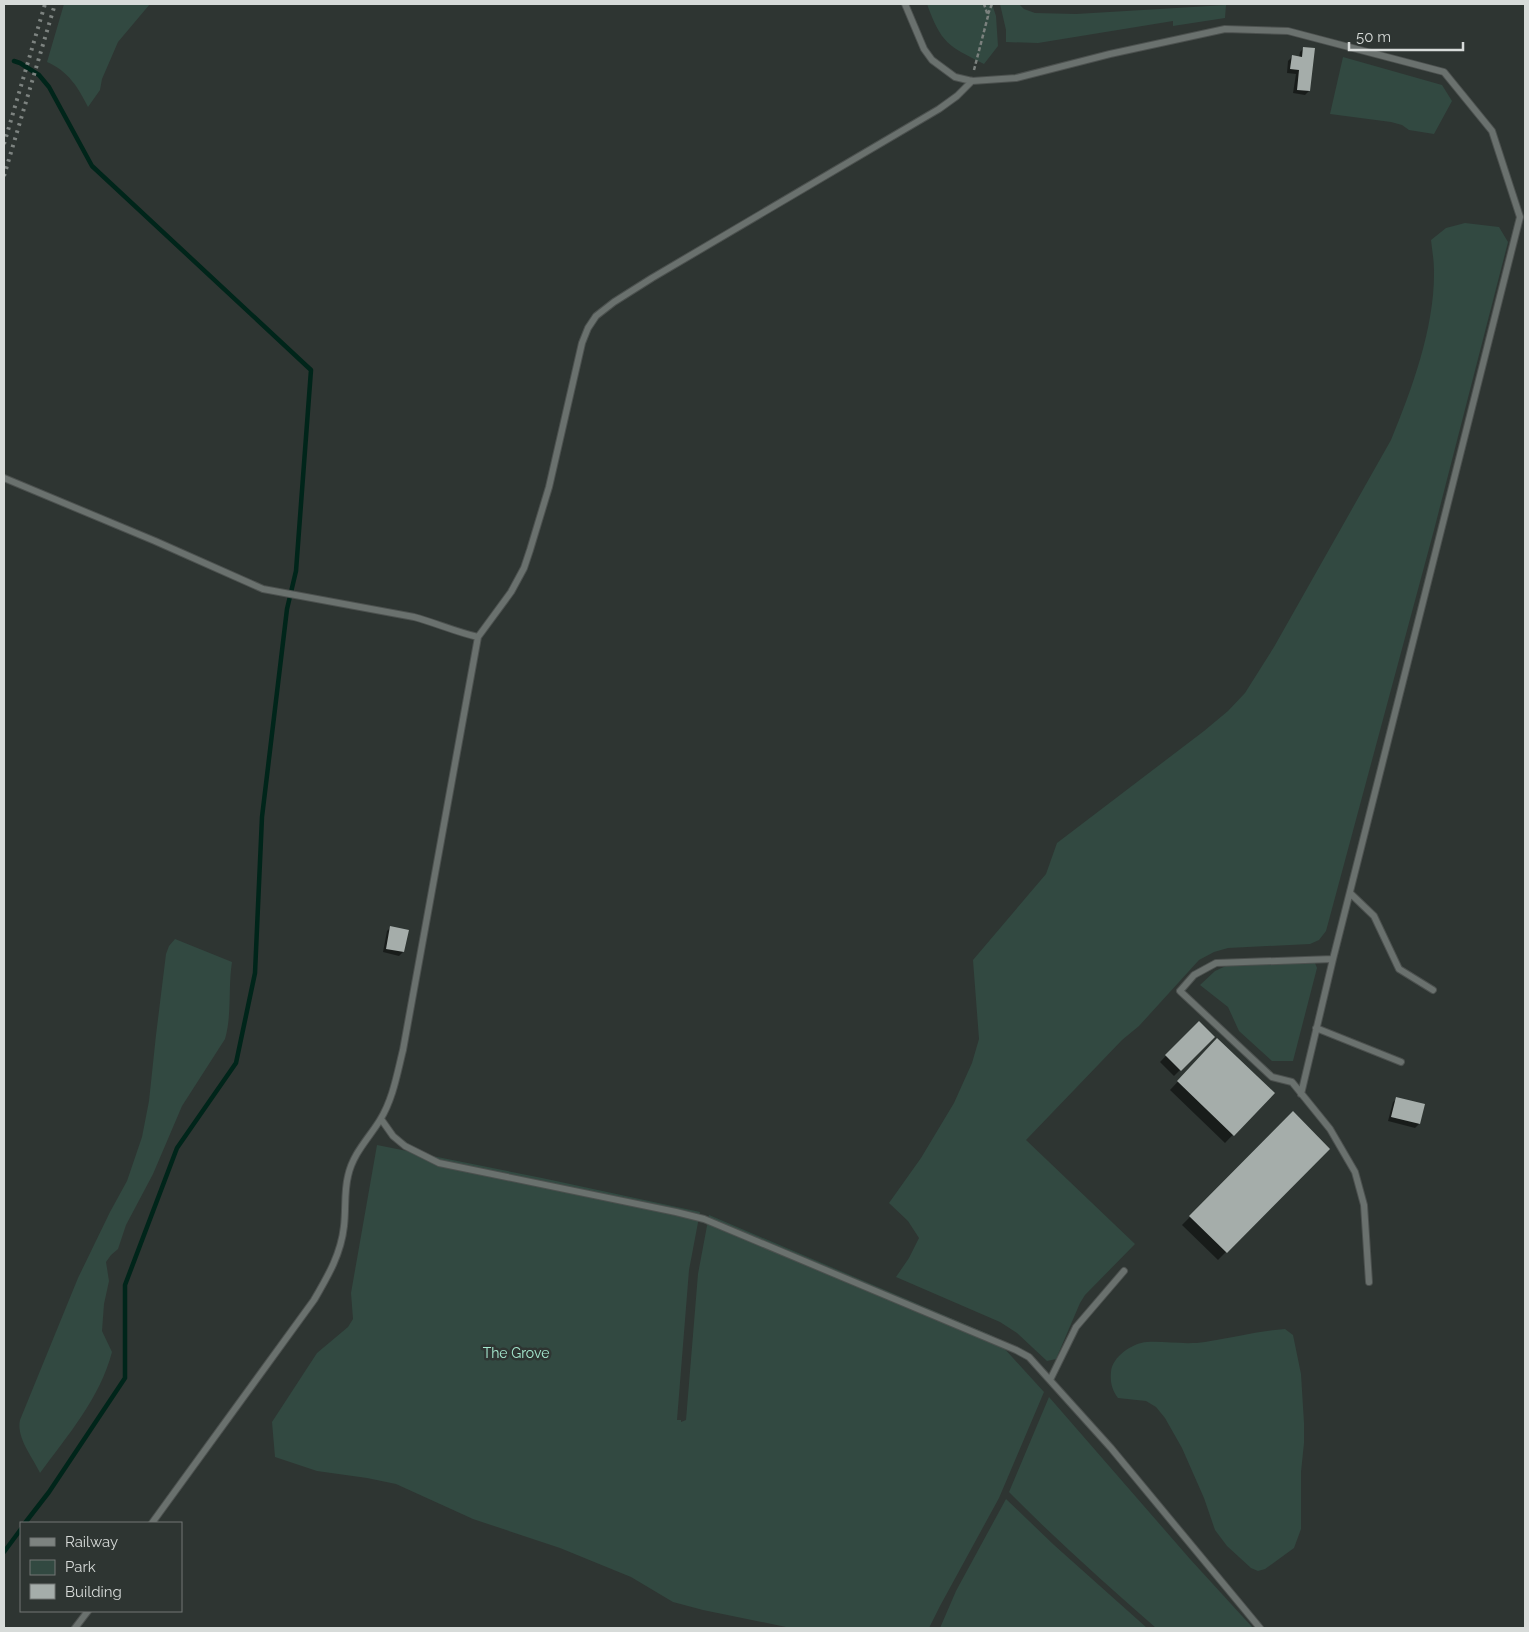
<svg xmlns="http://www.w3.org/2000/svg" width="1529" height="1632" font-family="Raleway,sans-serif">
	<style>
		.green { fill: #324941 }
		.shadow { fill: #0007 }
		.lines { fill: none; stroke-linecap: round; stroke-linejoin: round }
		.stream { stroke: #00251a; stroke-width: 4.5 }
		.building { fill: #a5adaa }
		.lane-casing { stroke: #4c514f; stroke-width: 8 }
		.path { stroke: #7b817e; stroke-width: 2.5; stroke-dasharray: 4 2.5; stroke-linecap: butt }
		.lane { stroke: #6a716e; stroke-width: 6 }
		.rail { stroke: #7d8380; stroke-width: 4; stroke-dasharray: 2.5 5; stroke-linecap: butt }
		.labels { text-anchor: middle; stroke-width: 5; stroke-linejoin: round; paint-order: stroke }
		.park-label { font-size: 14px; fill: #a7ebd1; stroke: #2e3532 }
	</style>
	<rect width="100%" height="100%" fill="#2e3532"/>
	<path class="green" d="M64 4H150L118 42 102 79 100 90 88 107C78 87 68 71 47 62Z
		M927 4H992L996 16 998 46 984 64C948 46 941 43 927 4Z
		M1000 4H1019L1024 9 1035 13 1076 14 1226 5 1225 18 1173 26V21L1038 43 1006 42V30Z
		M1343 57 1442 85 1452 101 1434 134 1409 130 1402 125 1391 122 1330 114Z
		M1465 223 1499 227 1508 242 1434 530 1326 931 1319 940 1310 944 1228 948 1214 952 1199 960 1139 1026 1122 1040 1026 1140 1135 1244 1085 1295 1080 1303 1056 1359 1047 1361 1017 1333 1000 1322 896 1277 909 1258 919 1238 908 1221 889 1203 921 1158 954 1103 972 1063 979 1039 973 960 1046 874 1057 843 1204 731 1228 711 1245 693 1274 647 1391 440C1412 389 1435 327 1434 270 1434 260 1432 250 1431 240L1446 228Z
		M175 939 232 962C228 987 232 1015 225 1039L182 1106 153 1174 126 1225 118 1249 111 1255 106 1262 109 1281 104 1304 102 1331 112 1352C100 1398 68 1435 40 1473 33 1458 16 1438 20 1420L78 1278 110 1212 127 1181 142 1137 149 1101 156 1035 166 954 169 946Z
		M1310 961 1315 963 1317 968 1293 1061H1272L1239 1031 1228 1007 1200 985 1215 971 1228 965Z
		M377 1145 542 1178 700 1212 689 1270 677 1420H681V1422L686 1420 698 1274 709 1215 993 1336 1044 1392 999 1498 940 1606 929 1628H791L703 1610 673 1602 631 1577 560 1548 473 1519 396 1484 367 1478 317 1471 275 1457 272 1422 317 1353 348 1327 353 1319 351 1293Z
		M1285 1329 1293 1335 1301 1374 1304 1423V1443L1301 1472V1529L1294 1548 1265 1569 1258 1571 1251 1568 1227 1546 1215 1530 1204 1498 1182 1448 1165 1418 1156 1407 1146 1401 1118 1398C1112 1390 1110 1382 1111 1372 1112 1357 1132 1343 1147 1342 1166 1341 1185 1345 1205 1342 1232 1338 1258 1331 1285 1329Z
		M1049 1397 1190 1559 1253 1628H1156C1106 1584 1056 1540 1009 1492Z
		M1006 1499 1054 1545 1147 1628H940L956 1591Z"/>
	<path class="shadow" d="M1304 48 1309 91 1305 95 1293 93 1296 74 1287 73 1288 61 1292 57 1299 58 1300 52Z
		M391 927 403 952 399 956 383 952 387 931Z
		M1198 1023 1213 1037 1174 1076 1160 1062Z
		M1217 1040 1273 1093 1225 1143 1170 1090Z
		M1397 1099 1419 1124 1415 1128 1388 1121 1393 1102Z
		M1293 1113 1328 1149 1218 1260 1182 1225Z"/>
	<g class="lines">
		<path class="stream" d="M14 61 20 63 39 75 49 87 92 166 311 370 296 571 287 609 262 817 255 973 236 1063 177 1148 125 1285V1378L49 1492 25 1523
			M4 1552 21 1529"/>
	</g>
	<path class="building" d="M1303 47 1315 48 1310 91 1297 90 1299 70 1290 69 1292 55 1302 57Z
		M390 926 409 930 404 952 386 949Z
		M1199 1021 1215 1037 1181 1071 1165 1055Z
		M1217 1038 1275 1093 1234 1136 1177 1081Z
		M1396 1097 1425 1104 1420 1124 1391 1117Z
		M1293 1111 1330 1149 1227 1253 1189 1216Z"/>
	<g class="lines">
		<g class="lane-casing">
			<path id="lane" d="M905 4 924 49 932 60 955 77 972 81 1016 78 1110 54 1225 29 1288 31 1444 72 1492 131 1520 217 1333 959 1301 1094
				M4 478 155 541 263 589 414 617C436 623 456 632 478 637
				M1350 893 1374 916 1399 969 1433 990
				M1333 959 1216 963 1194 975 1180 991 1272 1077 1292 1082 1330 1129 1355 1172 1364 1205 1369 1282
				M1316 1028 1401 1062
				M381 1119 393 1136 405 1146 439 1163 676 1212 704 1219 1016 1350 1029 1357 1111 1448 1260 1628
				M1050 1380 1076 1327 1124 1271
				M152 1523 314 1300C328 1276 341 1254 344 1226 346 1209 344 1192 348 1176 353 1153 369 1138 380 1120 393 1099 397 1074 403 1050L478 637 511 592 524 568 530 550 549 487 582 343 588 328 596 316 614 302 652 278 939 109 957 96 972 81
				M75 1628 88 1611"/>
		</g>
		<path class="path" d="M988 14 992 4
			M974 70 988 16 984 4"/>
		<use href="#lane" class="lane"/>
		<path class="rail" d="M4 144 45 4
			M4 176 55 4"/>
	</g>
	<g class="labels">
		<g class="park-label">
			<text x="516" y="1358">The Grove</text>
		</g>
	</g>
	<rect width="1529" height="1632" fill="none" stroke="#d7dbd9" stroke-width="10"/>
	<rect x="20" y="1522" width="162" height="90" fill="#2e3532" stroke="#727775"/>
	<rect x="30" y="1538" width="25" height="8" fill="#7d8380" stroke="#727775"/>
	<text x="65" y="1547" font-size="15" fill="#d7dbd9">Railway</text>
	<rect x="30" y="1560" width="25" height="15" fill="#324941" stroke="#727775"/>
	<text x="65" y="1572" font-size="15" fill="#d7dbd9">Park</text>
	<rect x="30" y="1584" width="25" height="15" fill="#a5adaa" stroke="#727775"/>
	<text x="65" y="1597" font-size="15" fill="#d7dbd9">Building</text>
	<path d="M1349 42v8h114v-8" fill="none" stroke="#d7dbd9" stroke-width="2.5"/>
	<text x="1356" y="42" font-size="15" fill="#d7dbd9" stroke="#2e3532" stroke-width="4" paint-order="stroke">50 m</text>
</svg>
